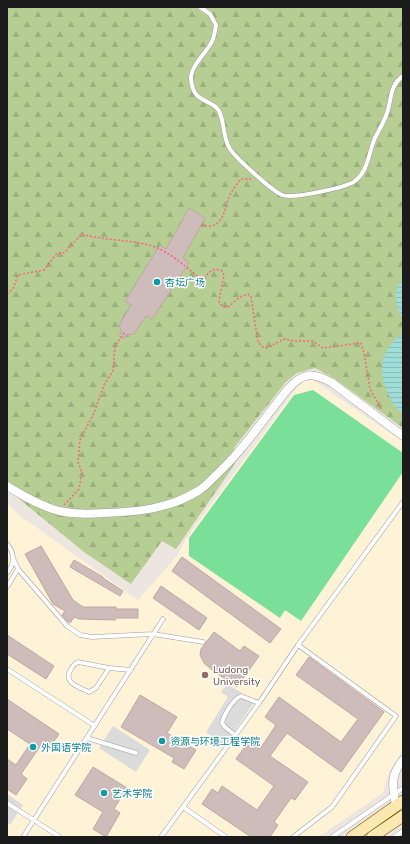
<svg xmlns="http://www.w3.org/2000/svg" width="410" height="844" font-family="Rubik,'Noto Sans SC',sans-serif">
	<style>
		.education { fill: #fff3d7 }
		.forest { fill: url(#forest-firs) }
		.pitch { fill: #7ae099 }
		.parking { fill: #dbdbdb }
		.water { fill: url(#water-rules) }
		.building { fill: #cdbcb9; stroke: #bfa6a2 }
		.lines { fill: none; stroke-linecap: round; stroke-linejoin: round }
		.lane-casing { stroke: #9c9c9c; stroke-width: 5 }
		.street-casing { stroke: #9c9c9c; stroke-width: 9 }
		.secondary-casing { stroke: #725c01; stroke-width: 12 }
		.path { stroke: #fe6080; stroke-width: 1.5; stroke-dasharray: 2 2; stroke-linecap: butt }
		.lane { stroke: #fff; stroke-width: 4 }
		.street { stroke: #fff; stroke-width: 8 }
		.secondary { stroke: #fbe8b0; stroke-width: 11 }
		.culture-dot { fill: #0f9aa8; stroke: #fff; stroke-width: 1.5 }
		.education-dot { fill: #8d6e63; stroke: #fff; stroke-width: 1.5 }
		.labels { text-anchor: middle; stroke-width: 3; stroke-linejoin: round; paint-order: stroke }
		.culture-label { font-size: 10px; fill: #0d838f; stroke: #fff; text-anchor: start }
		.education-label { font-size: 10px; fill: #785e54; stroke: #fff; text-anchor: start }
	</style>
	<defs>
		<pattern id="forest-firs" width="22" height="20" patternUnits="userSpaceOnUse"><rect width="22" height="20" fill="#b6ce93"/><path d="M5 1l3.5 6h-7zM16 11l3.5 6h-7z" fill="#9cb07e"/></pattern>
		<pattern id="water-rules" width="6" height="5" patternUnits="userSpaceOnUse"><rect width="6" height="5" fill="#9eddd8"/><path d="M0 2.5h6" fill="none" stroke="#88bdb9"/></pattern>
	</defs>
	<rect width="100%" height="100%" fill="#ede5e0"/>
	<path class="education" d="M313 380 403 442V749L389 772 383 793 318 837H7V503L19 515 138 600 177 556 186 539 301 382Z"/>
	<path class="forest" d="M7 7H403V428L332 377 315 368 297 373 286 382 234 448 235 464 176 549 162 541 131 584 84 552 7 489Z"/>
	<path class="pitch" d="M313 390 403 453V472L301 621 285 610 280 618 189 556V538L294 395Z"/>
	<path class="parking" d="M227 684 255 701 224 746 206 732 228 697 221 692Z
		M113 726 150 750 136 772 99 748Z
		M7 794 23 805 10 825 7 823Z"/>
	<path class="water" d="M403 278V319C395 306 393 290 403 278Z
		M403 333V414C395 408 391 401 387 391 377 367 382 349 403 333Z"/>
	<path class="building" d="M189 208 205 218 183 258 189 263 152 319 146 316 134 334 126 335 124 339 119 336 122 332 119 325 131 305 125 301 160 245 166 249Z
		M41 546 73 600 83 607H116V609H138V618H116L115 620 79 619 74 617 70 623 67 621 62 615 65 611 53 604 25 554Z
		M182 557 281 629 270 643 172 571Z
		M74 560 103 577V578L123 591 120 596 70 567Z
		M161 586 207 618 199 630 153 598Z
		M214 632 240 651 244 646 259 656 237 687 212 670 204 663 200 655 201 649Z
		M7 635 54 666 46 679 7 654Z
		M309 657 384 712 341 772 287 733 270 756 308 782 295 800 291 798 274 822 278 825 270 837H251L202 804 212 789 218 793 222 786 257 810 274 786 236 759 249 741 260 749 276 725 265 717 279 697 341 742 358 719 296 675Z
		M140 695 177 717 167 733 196 750 184 769 172 762 174 758 121 727Z
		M7 699 59 734 48 750 41 745 21 774 27 779 16 795 7 789V759L16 765 30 744 7 729Z
		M93 767 132 791 128 797 123 794 114 809 120 813 106 837 93 829 103 812 75 795Z"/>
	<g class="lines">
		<g class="lane-casing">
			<path id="lane" d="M200 7 210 14 216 25C215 31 214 40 210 45 205 53 190 68 191 79 193 105 212 98 219 111 225 123 222 136 230 149 235 157 272 191 282 195 291 199 346 188 355 181 368 172 369 151 375 138 379 130 384 122 387 113 392 99 389 86 403 76
				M7 544C15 553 15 564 7 573
				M13 558 18 569 67 626 80 635 92 637 153 634 203 642
				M7 587 18 569
				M109 668 96 688 89 692C81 688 63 683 70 671 72 667 74 664 78 662L109 668 131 670
				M7 669 95 726
				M235 735 225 727 222 723C224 715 233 699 241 696L259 703
				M87 738 136 753
				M7 803 60 837
				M183 807 226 837
				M23 837 163 619
				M161 837 259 703 298 645 403 502
				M293 837 332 807 396 716 298 645
				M332 837 403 788
				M394 837 403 831"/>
		</g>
		<g class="street-casing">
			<path id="street" d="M7 486C23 496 40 506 59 511 73 514 90 514 104 513 137 512 169 509 198 491 204 488 209 482 214 477 242 452 264 418 288 389 304 372 311 372 331 382L403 436
				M396 806C393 787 389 777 403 760"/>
		</g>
		<g class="secondary-casing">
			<path id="secondary" d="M352 837 403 801
				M372 837 403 816"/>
		</g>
		<path class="path" d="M201 225C204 225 208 227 211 226 225 223 225 205 230 195 233 189 237 184 241 179H252
			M7 294 13 289 18 275 44 270 57 253H64L82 234C105 241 129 239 152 246 171 252 188 269 203 281 208 273 213 266 222 271L224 275 219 301C221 306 223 307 228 307L240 297 248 294 251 297 258 342 263 347 267 348 284 339 295 341H313L323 348 361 343 364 353 370 389 381 409
			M64 505 79 489 82 473 78 462 80 440 94 413 104 385 113 371 115 346 125 332"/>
		<use href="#lane" class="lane"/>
		<use href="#street" class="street"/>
		<use href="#secondary" class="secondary"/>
	</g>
	<g class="culture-dot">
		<circle cx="157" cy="282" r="4"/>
		<circle cx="162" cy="741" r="4"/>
		<circle cx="33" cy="747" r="4"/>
		<circle cx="104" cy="793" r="4"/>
	</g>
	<circle class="education-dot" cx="205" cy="675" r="4"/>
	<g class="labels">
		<g class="culture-label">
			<text x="165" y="286">杏坛广场</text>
			<text x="170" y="745">资源与环境工程学院</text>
			<text x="41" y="751">外国语学院</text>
			<text x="112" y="797">艺术学院</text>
		</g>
		<g class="education-label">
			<text x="213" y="673">Ludong<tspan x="213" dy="12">University</tspan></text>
		</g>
	</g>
	<rect width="410" height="844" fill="none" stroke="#1b1b1b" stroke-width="16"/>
</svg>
